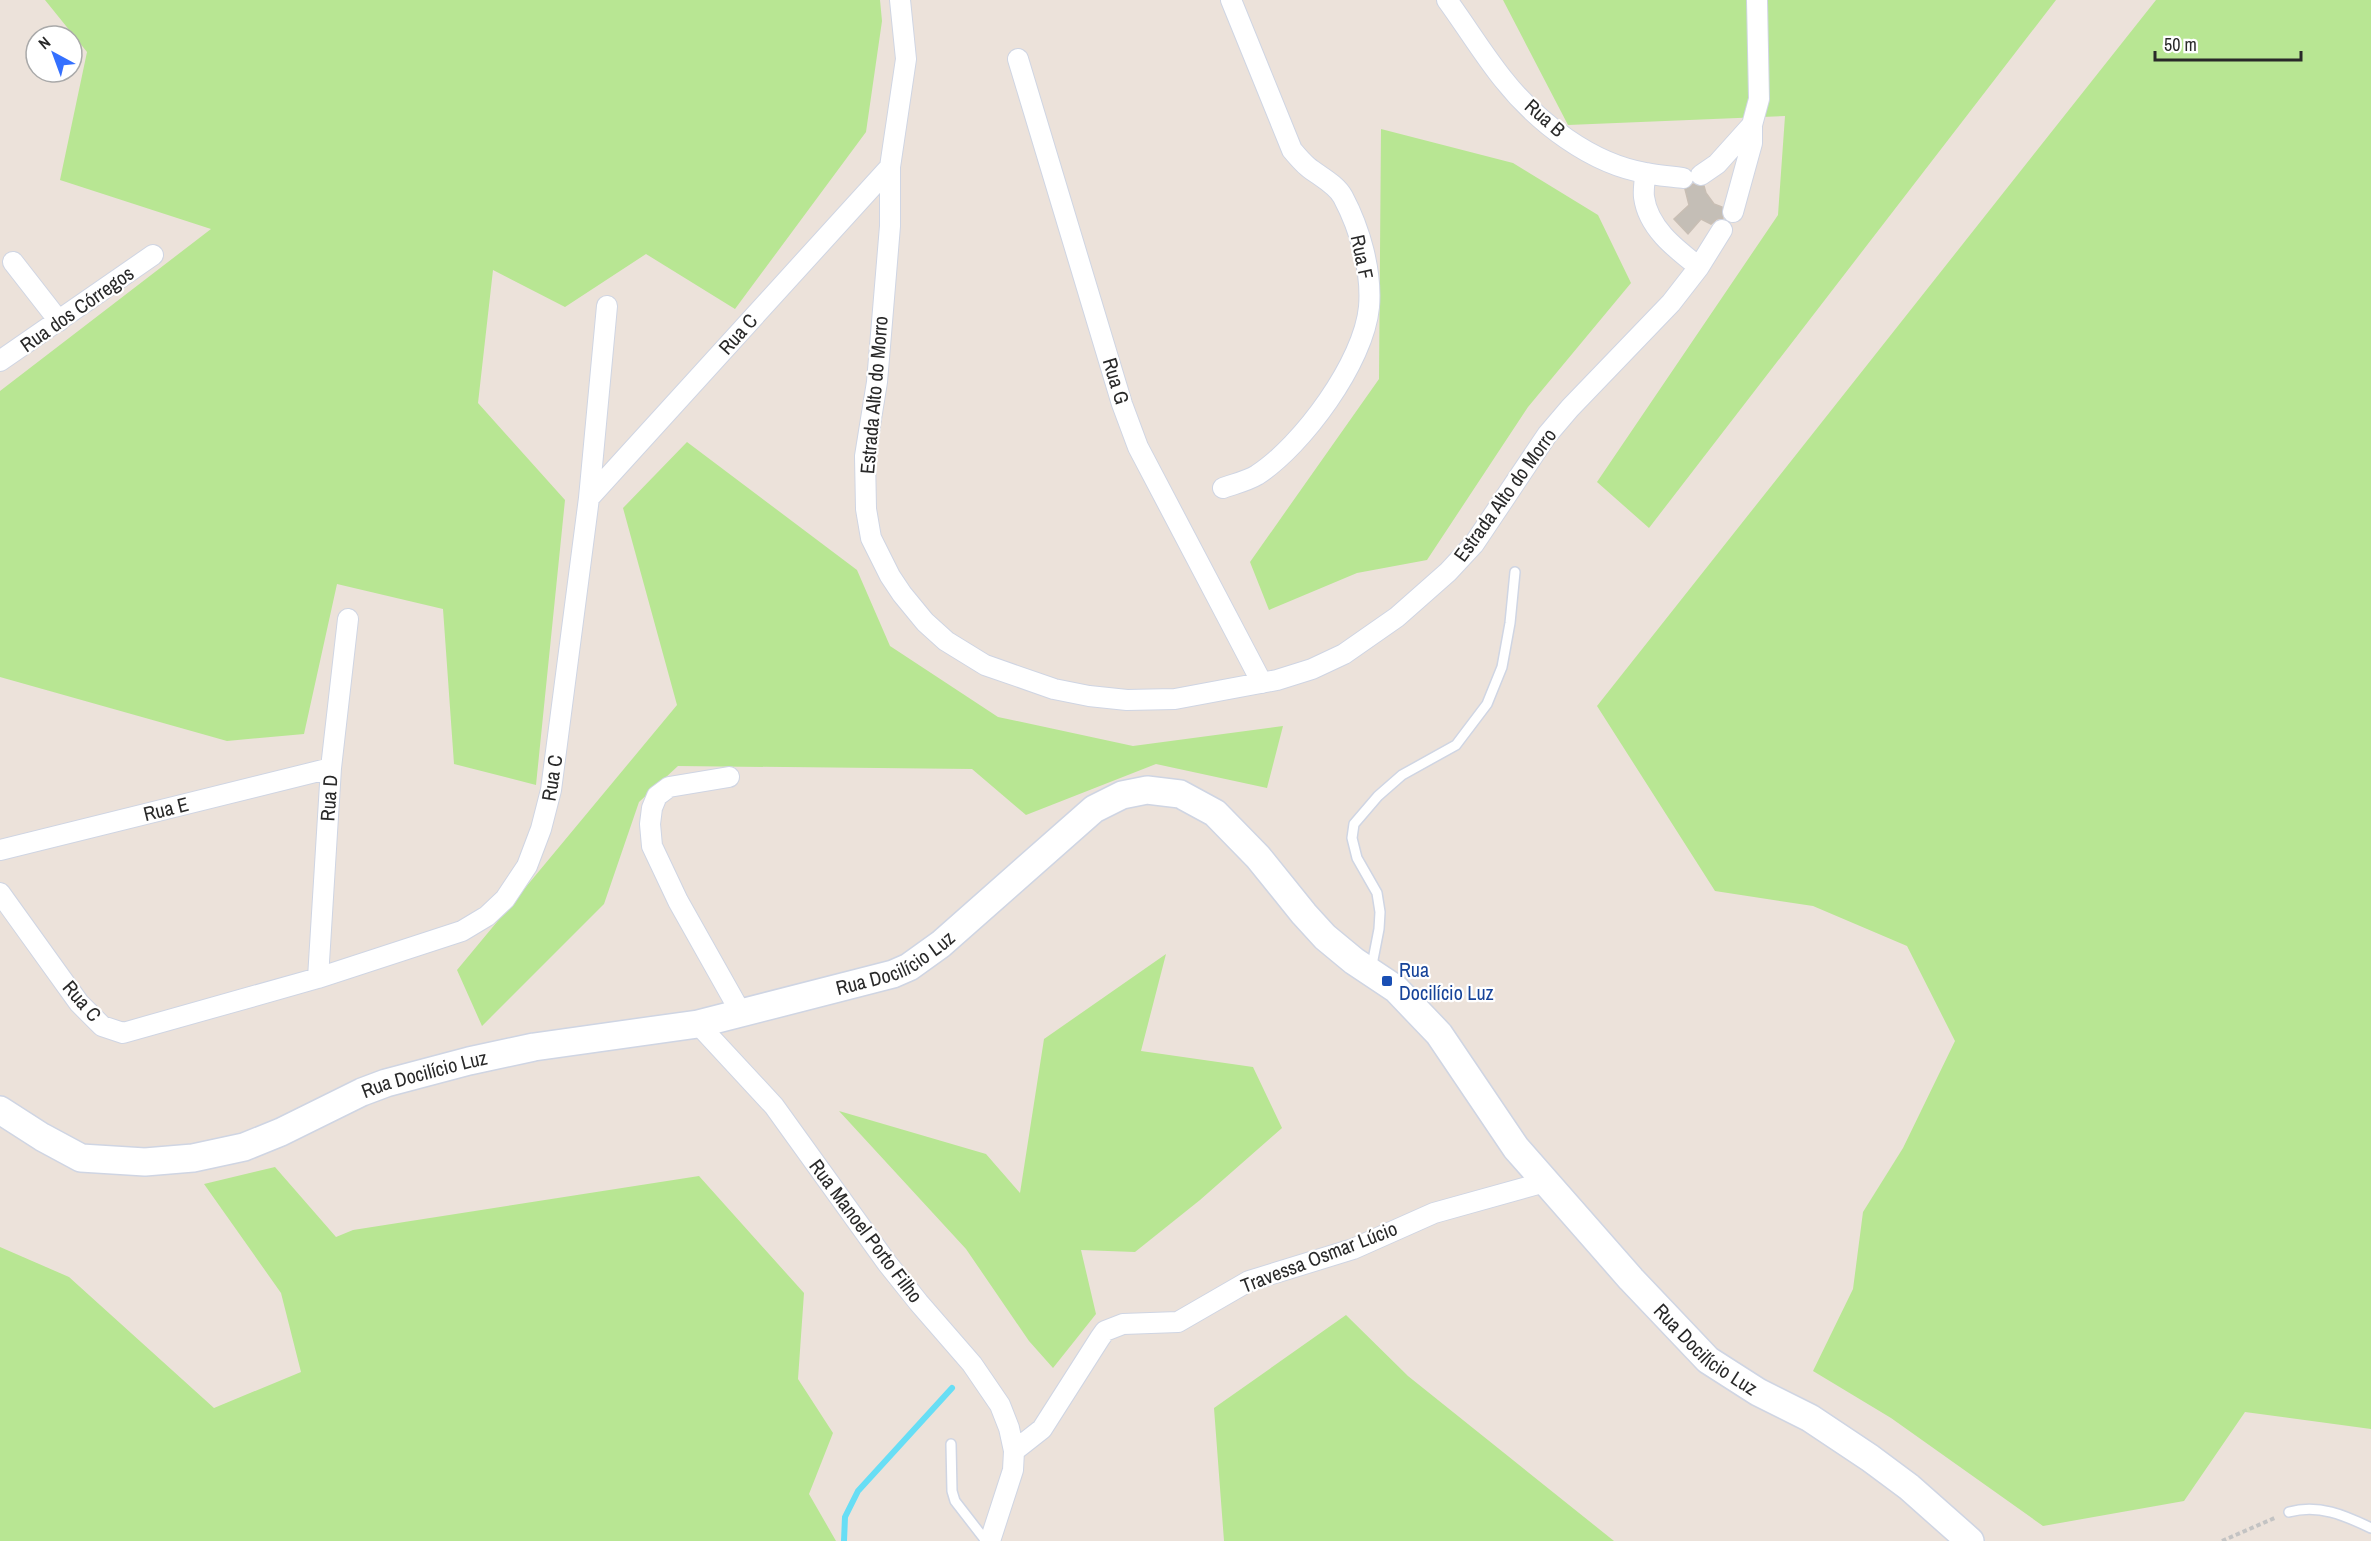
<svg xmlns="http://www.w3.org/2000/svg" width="2371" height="1541" font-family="'Archivo Narrow',sans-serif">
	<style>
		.green { fill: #b8e693 }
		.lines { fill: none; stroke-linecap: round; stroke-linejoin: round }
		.stream { stroke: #67def5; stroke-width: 6 }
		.building { fill: #c4beb6; stroke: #c8beb4; stroke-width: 1.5 }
		.service-casing { stroke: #cfd5e3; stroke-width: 12 }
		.minor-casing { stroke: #cfd5e3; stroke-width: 22 }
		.secondary-casing { stroke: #cfd5e3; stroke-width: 30 }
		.path { stroke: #c3c3c3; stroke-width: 4; stroke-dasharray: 4.5 3; stroke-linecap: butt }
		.service { stroke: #fff; stroke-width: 9 }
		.minor { stroke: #fff; stroke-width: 20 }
		.secondary { stroke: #fff; stroke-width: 27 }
		.transit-dot { fill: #1a4fb4; stroke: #fff; stroke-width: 2 }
		.labels { text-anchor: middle; stroke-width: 4.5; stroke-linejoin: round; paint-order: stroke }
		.street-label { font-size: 20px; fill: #292929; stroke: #fff }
		.transit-label { font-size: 20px; fill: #164399; stroke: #fff; text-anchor: start }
	</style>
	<rect width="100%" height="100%" fill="#ece2da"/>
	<path class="green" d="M45 0H880L882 21 866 132 735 309 646 254 565 307 493 270 478 403 565 500 536 785 454 764 443 609 337 584 304 734 227 741 0 677V391L211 229 60 180 87 52Z
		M1503 0H2056L1649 528 1597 482 1778 215 1785 116 1568 125Z
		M2156 0H2371V1429L2245 1412 2184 1501 2043 1526 1891 1418 1813 1371 1853 1289 1863 1212 1903 1148 1955 1041 1907 946 1813 906 1715 891 1597 706Z
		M1381 129 1513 163 1598 215 1631 283 1528 407 1427 560 1357 573 1269 610 1250 562 1379 379Z
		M687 442 857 570 890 646 998 717 1133 746 1283 726 1267 788 1156 764 1026 815 972 769 678 766 639 802 604 904 482 1026 457 970 677 705 623 508Z
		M1166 954 1141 1051 1253 1067 1282 1128 1200 1200 1135 1252 1081 1250 1096 1314 1053 1368 1029 1341 966 1249 839 1111 986 1154 1020 1193 1044 1039Z
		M275 1167 336 1237 353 1230 699 1176 804 1293 798 1379 833 1433 809 1494 836 1541H0V1247L69 1277 214 1408 301 1372 281 1293 204 1184Z
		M1346 1315 1408 1376 1614 1541H1224L1214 1408Z"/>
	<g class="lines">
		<path class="stream" d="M844 1541 845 1517 858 1491 952 1388"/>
	</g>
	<path class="building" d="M1693 184 1704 186 1706 193 1714 204 1722 207 1723 218 1717 219 1711 224 1701 219 1688 234 1674 219 1689 205 1685 189Z"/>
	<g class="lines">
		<g class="service-casing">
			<path id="service" d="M1371 970 1379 929 1380 912 1377 893 1357 858 1352 838 1354 824 1378 796 1402 775 1456 745 1487 704 1502 667 1510 623 1515 572
				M951 1444 952 1491 955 1501 986 1541
				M2289 1512C2319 1504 2344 1515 2371 1528"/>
		</g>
		<g class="minor-casing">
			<path id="minor" d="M900 0 906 59 890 167V226L877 382 865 456 866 509 871 538 890 576 902 594 925 622 946 641 985 665 1054 689 1089 696 1127 700 1175 699 1277 680 1312 669 1344 654 1397 617 1448 572 1474 544 1547 435 1570 408 1671 303 1699 267 1722 230
				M1447 0C1466 26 1483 54 1503 79 1537 122 1591 164 1646 173 1658 176 1671 176 1683 178
				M1018 59 1122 404 1138 447 1262 683
				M1645 173C1645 181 1643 190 1644 197 1648 228 1676 249 1699 267
				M1701 175 1717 164 1752 125
				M1733 212 1752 143V125L1759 99 1757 0
				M13 262 59 321
				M0 361 153 255
				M1223 488C1234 484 1247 481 1257 475 1302 446 1364 362 1369 307 1372 271 1360 229 1343 197 1336 184 1319 176 1308 167 1302 162 1297 156 1292 150L1231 0
				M589 498 607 306
				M729 777 669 787 657 796 652 808 650 824 652 846 678 901 741 1013
				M0 850 331 768
				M0 893 79 1003 102 1026 123 1033 318 978 462 931 487 916 505 899 527 866 541 829 551 790 589 498 890 167
				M318 978 331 768 348 619
				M698 1024 774 1106 887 1263 919 1303 972 1364 1000 1405 1009 1428 1014 1451 1013 1470 990 1541
				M1014 1451 1042 1429 1100 1338 1105 1331 1123 1324 1178 1322 1249 1281 1353 1249 1434 1213 1545 1182"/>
		</g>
		<g class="secondary-casing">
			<g id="secondary">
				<path id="s1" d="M0 1110 42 1137 81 1158 145 1162 193 1158 244 1147 281 1132 362 1092 386 1083 469 1061 534 1047 698 1024 893 974 909 967 941 944 1094 809 1122 795 1147 790 1180 794 1215 813 1258 857 1304 914 1325 937 1354 961 1396 989 1439 1034 1516 1148 1631 1279 1708 1360 1758 1392 1810 1418 1870 1458 1909 1487 1970 1541"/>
			</g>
		</g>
		<path class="path" d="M2222 1541 2277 1517"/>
		<use href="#service" class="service"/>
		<use href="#minor" class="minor"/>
		<use href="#secondary" class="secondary"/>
	</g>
	<rect class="transit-dot" x="1381" y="975" width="12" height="12" rx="3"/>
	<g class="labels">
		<g class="street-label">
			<text transform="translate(1545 118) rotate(41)" y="7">Rua B</text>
			<text transform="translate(1362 257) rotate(78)" y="7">Rua F</text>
			<text transform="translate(77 309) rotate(-35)" y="7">Rua dos Córregos</text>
			<text transform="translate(738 334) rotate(-48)" y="7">Rua C</text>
			<text transform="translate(1116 381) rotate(73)" y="7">Rua G</text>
			<text transform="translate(874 395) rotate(-85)" y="7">Estrada Alto do Morro</text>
			<text transform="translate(1505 495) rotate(-54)" y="7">Estrada Alto do Morro</text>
			<text transform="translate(552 778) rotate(-81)" y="7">Rua C</text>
			<text transform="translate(329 798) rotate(-86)" y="7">Rua D</text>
			<text transform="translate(166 809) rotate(-14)" y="7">Rua E</text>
			<text dy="7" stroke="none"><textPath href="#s1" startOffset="940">Rua Docilício Luz</textPath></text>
			<text transform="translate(82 1001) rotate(49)" y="7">Rua C</text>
			<text dy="7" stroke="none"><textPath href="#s1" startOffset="454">Rua Docilício Luz</textPath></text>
			<text transform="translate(866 1231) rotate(53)" y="7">Rua Manoel Porto Filho</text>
			<text transform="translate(1319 1257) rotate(-21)" y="7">Travessa Osmar Lúcio</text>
			<text dy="7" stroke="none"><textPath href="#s1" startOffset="2056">Rua Docilício Luz</textPath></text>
		</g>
		<g class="transit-label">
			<text x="1399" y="977">Rua<tspan x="1399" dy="23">Docilício Luz</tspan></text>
		</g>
	</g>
	<g transform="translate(54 54) rotate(319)"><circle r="28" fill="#ffffff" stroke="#a9a9a9" stroke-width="1.5"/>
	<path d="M0-4.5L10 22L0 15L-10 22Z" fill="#3470ff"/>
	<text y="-9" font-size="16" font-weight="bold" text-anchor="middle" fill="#292929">N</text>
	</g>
	<path d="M2155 51v9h146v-9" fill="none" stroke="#292929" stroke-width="3"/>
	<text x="2164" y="51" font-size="18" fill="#292929" stroke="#ffffff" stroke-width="4.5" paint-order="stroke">50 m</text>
</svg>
